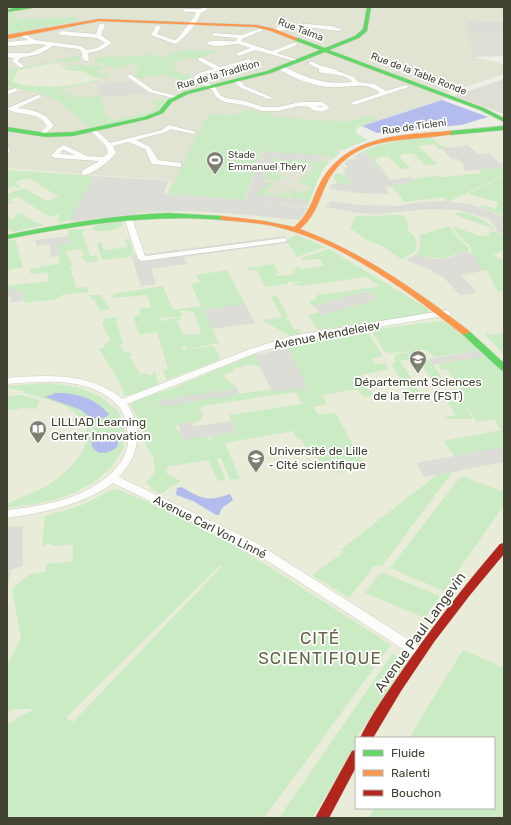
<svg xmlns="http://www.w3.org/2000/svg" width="511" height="825" font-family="Rubik,sans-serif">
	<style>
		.residential { fill: #e1e3d3 }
		.industrial { fill: #deded4 }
		.education { fill: #e9ecd8; fill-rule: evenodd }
		.green { fill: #cbebc5; fill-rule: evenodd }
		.parking { fill: #dcddd6 }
		.water { fill: #b4bcee }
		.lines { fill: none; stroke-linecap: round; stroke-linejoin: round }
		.street-casing { stroke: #cbccc4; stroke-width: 1 }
		.fast-casing { stroke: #cccebf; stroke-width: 1 }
		.slow-casing { stroke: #cccebf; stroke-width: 1 }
		.jam-casing { stroke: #cccebf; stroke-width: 1 }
		.street { fill: #fcfcfb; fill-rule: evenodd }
		.fast { fill: #63d668; fill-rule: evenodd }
		.slow { fill: #ff974d; fill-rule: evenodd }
		.jam { fill: #b3261e; fill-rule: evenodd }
		.labels { text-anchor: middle; stroke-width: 3.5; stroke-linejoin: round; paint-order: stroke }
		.far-street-label { font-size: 10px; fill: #424333; stroke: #fff }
		.far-poi-label { font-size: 10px; fill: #424333; stroke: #fff; text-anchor: start }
		.street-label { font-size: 12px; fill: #424333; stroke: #fff }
		.poi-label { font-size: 12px; fill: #424333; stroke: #fff; text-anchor: start }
		.near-street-label { font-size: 14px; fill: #424333; stroke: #fff }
		.near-quarter-label { font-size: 17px; letter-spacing: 1px; fill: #65664a; stroke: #fff }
	</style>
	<rect width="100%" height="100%" fill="#edeee6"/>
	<path class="residential" d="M7 7H504V22L466 21 473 57 504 64V74L447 93 444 99 358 127 355 133 368 140 342 150 328 163 321 172 308 205 306 207 166 194 172 181 7 168Z"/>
	<path class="industrial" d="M466 21 504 22V56L473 57Z
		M504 79V114L454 96Z"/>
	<path class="education" d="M57 63 67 70 84 71 97 80 64 87H31L12 82 18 70Z
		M504 128V818H7V168L173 181 166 194 315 208 329 175 344 157 384 140ZM356 738H494V808H356Z"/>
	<path class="green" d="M17 11 13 19 77 17V21L7 34V14Z
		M185 50 217 51 198 59 187 58 171 63 181 74 193 76 188 77 203 86C190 89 180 77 167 75 160 73 153 78 145 76L143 79 141 78H137L133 75 137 73 135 71 131 69H139L137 64 126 65 122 68 118 69 99 63 93 58 101 57 140 56 148 54 160 58Z
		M75 56H78L80 60 70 63 58 61 18 70 12 82C44 90 65 87 97 80L98 81 59 90 73 97H103L101 100 106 115 114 120 150 112 158 105H153L152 100 166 99 158 111 147 116 91 129 58 100 41 94 7 86V71Z
		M69 64 86 66 96 65 107 69 98 70 100 74 111 73 104 79 99 76 92 77 84 71 67 70 62 66 69 68 74 66Z
		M250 109 263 113H273L270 117 347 122 366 116 376 120 358 127 355 133 368 140 342 150 337 149 336 151 340 152 334 158H329L330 156 262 151 243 200 169 194 193 143 209 114 232 115Z
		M431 136 439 145 450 148 439 149 434 144 418 146 437 164 426 166 414 154 404 153 399 156 410 168 401 169 389 157H380L375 160 385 172H383L365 152 360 153C383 142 406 139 431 136Z
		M272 157H277V159L320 162 321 160 329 162 321 172 309 202 288 200 291 190 304 193 312 187 297 182 316 167 302 164 293 170 278 167 271 173 285 176 280 180 264 179 267 168 274 159H270Z
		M493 167 504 168V175L450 201H446L442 197 405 202 392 187H370L337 183 334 178 335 174H343L352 184 361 182 370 186 434 176 446 177 482 173 478 169Z
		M7 170 94 176 70 220 58 223 59 214 50 217 18 197 10 200 13 203 7 204V194L23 188 47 201 59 197 28 178 14 182 21 187 17 188 14 186 7 188Z
		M504 176V217L493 211 480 207 482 205 496 209 498 202 467 194Z
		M262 182 276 183 266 192 280 196 289 189 286 200 263 196 262 197 258 195 260 188H265L267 183Z
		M457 212C470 214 487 218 494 230L489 231 492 228 460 217 456 215Z
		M21 213 34 222 45 225 13 232 7 228V215L14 220 15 215Z
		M402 215 407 219 408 231 414 235C420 251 414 253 401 259L381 245 368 241 350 228 356 216Z
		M121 221 123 226C114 231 102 233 92 230L93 226Z
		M449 226 459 239 469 248 468 252 463 250C447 260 434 260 416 254 422 249 419 242 420 235Z
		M452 226 480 236 489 235V232H497V234H504V250L493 255 504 261V291L498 292 486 270 481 271 475 256 471 253V247L460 237Z
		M84 229 86 230 82 232 90 256 96 255 98 261 86 263 84 258 82 259 81 257 84 256 81 249 66 251 73 266 70 267 76 288 87 287 89 292 62 295 57 299 24 303 21 290 13 291 12 288 7 289V286L49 281 47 272 31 274 30 269 60 263 57 246 69 244 67 236 68 230Z
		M297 235 325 247 297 257 286 240Z
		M15 239 23 267 7 271 8 269 7 241Z
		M125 239H129L135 256 102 260 97 243 101 242 104 250 128 247Z
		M329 249 427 308 429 312 422 315 318 330 308 315 319 312 322 315 377 299 367 291 313 306 309 302 316 298 317 295 376 287 379 285 374 283 367 277 300 286 292 284 302 282H287L288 284 266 287 256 270 249 271 248 268 274 264 279 273H276L277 276 295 274 293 271 297 270 295 267H299L301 269 324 266 320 259 301 260V258Z
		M227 270 245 304 203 310 219 343 187 349 186 346 182 347 183 350 214 346 220 357 219 360 167 380 163 370 168 369 157 332 140 335 133 316 141 315 139 309 151 307 147 295 114 298 112 294 163 286 173 310 201 306 191 284 200 282 196 275ZM180 310 194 312 201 332 199 334 183 335 177 320 182 319 181 317 169 319 166 321 161 320 160 318C167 317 173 317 182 316Z
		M89 295H100L110 309 101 311 95 303 98 302 93 300Z
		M277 296 288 316H286L294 329H300L299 334 290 336 262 320 282 317 271 297Z
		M117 317 116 319 123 344 119 345 125 352 131 353 132 355 129 356 140 374 144 373 151 375 153 374V372H155L159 384 130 395H124L123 389 114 374 116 373 112 370 99 349 104 348V344L111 341 102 324 104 319Z
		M440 321 445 322 480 350 435 357 425 350H418L424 353 446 383 438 389 417 358 400 361 424 398 414 400 392 365 396 361 394 358 397 354 417 351 389 353 384 351 371 330Z
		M366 330 383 356 371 359 376 364 385 363 388 369 362 375 374 396 363 397 358 389 322 395 327 404 314 407 318 415 335 413 336 414 366 468 336 473 306 449 302 439 298 440 293 431 225 443 240 479 230 480 221 458 217 459 225 479 223 481 217 480 208 460 166 467 167 474 181 481 161 494 151 489V487L145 483 155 472 153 457 145 444 142 426 131 405 135 400 171 389 254 354 264 356 263 368 250 364 234 369V371L225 374 224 377 237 388 239 394 301 385 307 387 287 347 294 340ZM296 392 302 404 229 415 235 432 210 436 212 442 205 435C194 435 180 436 174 426L200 421 203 414 200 410 202 406Z
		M489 333 491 335 504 333V355L485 334Z
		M485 356 490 357 504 373V447L454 456 443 441 501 430 494 419 477 422 456 394 463 393 447 369 442 370 438 364Z
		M49 383 77 387 101 397 118 411 125 426 123 449 111 468 93 483 67 496 40 503 7 508V504C21 497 38 492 51 483 79 464 107 431 67 407 57 401 34 396 23 393L24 391 7 388V386Z
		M456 394 473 419H446L445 417 456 415 443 396Z
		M21 395 40 400 36 409 22 408 7 411V396Z
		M453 471 382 566H374L349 598 312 575 344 552 340 550 437 475Z
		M461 476 504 492V505L444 591 390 568Z
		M117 489 164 509 238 547 391 645 264 818H7V724L34 709H14L7 714V665L21 638 12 589 30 574 46 572V564L73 561V544L54 546 48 543 42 547 45 516C60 512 74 509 88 502 98 498 105 491 117 489ZM220 565 222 566 73 722 66 718Z
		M381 572 440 596 425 618 365 593Z
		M463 650 504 668V818H369L374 808H494V738H410L419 721Z
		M392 654 409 660 356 738V747L312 818H279Z"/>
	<path class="parking" d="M467 21 504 22V32H469Z
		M130 81 148 93 101 97 97 84Z
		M468 145 479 155 489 153 504 167 465 171 462 167 465 166 456 158 452 159 442 149Z
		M266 152 279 153V155H280L281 153 298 154V156H299L300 154 322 156 320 162 276 159 277 157H276L271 158 274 159 272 168H267L262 182 267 183 265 188H261L258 195 262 197 263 195 285 198V200L286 198H288V200L290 198 306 200 305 202H309L308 205 306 207 287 205 288 203H284L283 205 269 203 270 201H267L265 203 250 201 251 199H246L250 188H255L250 187 254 176H258L254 175 258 165 263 164 259 163 262 154H266Z
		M364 152 391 180 411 177 414 180H410L412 182 383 187H386L389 194 358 193 330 189 332 184 337 183 352 184 344 175 345 171 343 169 348 167 344 163 348 162 347 160 357 159 354 156 359 155 357 154Z
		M94 176 169 181 163 194 243 200 307 208 300 220 226 213 187 211 150 212 70 222 71 218Z
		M331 201 358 205 396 206 422 202 446 201 469 204 491 211 504 218V233H498L494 225 488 219 459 210 429 209 379 214 359 213 325 207Z
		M67 236 69 244 57 246 60 256 51 257 49 244 37 246 35 240Z
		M284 236 288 243 184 257 187 264 151 269 156 284 141 286 131 256Z
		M463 250 475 256 481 271 460 276 469 283 476 293 460 295 444 278 429 269 406 260 416 254 431 259 446 258 454 256Z
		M12 288 13 291 21 290 23 301 11 303 10 296 7 297V289Z
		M367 291 377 299 322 315 314 306Z
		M245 304 255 323 212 329 204 310Z
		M287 347 308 387 272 392 255 356Z
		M480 350 485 356 433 365 429 359Z
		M237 388 239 394 160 407 158 401Z
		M194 421 190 427 231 421 235 432 183 440 178 424Z
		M504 447V462L437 475 424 477 416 463Z
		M13 526H23V566L11 570 7 591V527Z"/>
	<path class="water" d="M442 100 488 117 461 125 377 133 362 126Z
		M56 393C78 393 94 398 109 414L106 417 100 419H92L81 410 45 397Z
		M101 434 117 435 119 437 117 447C107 455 94 456 91 442L93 438Z
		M182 487C202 499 207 502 230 494L233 500 222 508 219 515H216L193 501 176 495 177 488Z"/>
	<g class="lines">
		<g class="street-casing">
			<path id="street" d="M200 7H206L208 9 201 13C199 21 183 41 175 44L151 35 156 26 158 25 161 27 157 34 174 40 177 39 194 17 196 12H186L183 10 184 9H202Z
				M102 23 105 25 101 35 112 43 101 50 88 53 89 61H85L82 57V52L79 49 53 46 39 54 20 58 18 61 24 66 21 68 12 61 14 58 7 57V53H30L47 45C32 43 22 46 7 46V42L28 40 20 35 19 34 22 32 35 40 81 46 87 50 97 48 105 43 97 38 61 35 58 33 61 31 96 34 99 25Z
				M306 24 331 26 342 29 339 31 306 27 273 32 270 30 281 26Z
				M259 29 264 30 242 39 241 41 272 51 293 43H297V45L277 53 298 60V62L255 50 239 56 237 55V53L250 48C246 47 241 44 238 44 228 44 215 49 206 43 213 39 227 42 236 41L237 38 215 36 213 35V33L242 35Z
				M198 58H202L220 67 249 59 252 61 202 75 200 78 216 88 220 95 226 98 245 101 263 107H278L300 102H322L330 107C325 113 318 112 311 109L310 107 300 106 278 111H262L244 105 224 102 216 97 212 90 193 78 198 73 214 69 198 60ZM321 106 323 107H316Z
				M309 62C314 61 317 65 322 66 327 67 331 68 336 70L337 71 354 77 358 82 375 84 386 91 406 85 409 87 354 105 352 104V102L380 93C367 80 346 89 329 87 314 86 288 77 277 67L282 66C309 78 321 85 352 82 346 73 328 75 319 72V69L309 64Z
				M130 74 153 90 180 97 177 99 149 92 128 77 127 76Z
				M234 79H238L245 86 273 98 268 99 241 88 234 81Z
				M15 88 18 90 17 91 7 95V91Z
				M38 95 43 96 18 108C33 110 46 112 54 126L42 136 39 134 47 126C38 110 20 117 7 109L8 108Z
				M169 125 196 132 193 134 170 129 166 132 136 140 150 147 158 160 181 163V167L152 164 145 149 128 142 113 146 116 153C108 162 96 172 85 175H82V171L99 161 55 158 51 156 58 148 64 145 87 156 104 157 108 153 106 146 92 132V130H96L110 143 162 130ZM62 150H64L75 155 60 154Z
				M7 147 9 148 10 151 7 153Z
				M125 216H131L132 218 145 256 284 238 288 240 284 242 142 261 138 259 124 218Z
				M447 310 451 313 450 315 295 341 256 353 127 404C144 428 139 457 119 477L257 543 425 650 426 653 425 656C416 659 410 653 403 649L249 549 113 483C82 506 44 512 7 518V510C38 506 70 502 97 484 113 474 130 457 128 436 127 427 125 413 119 407 93 376 43 381 7 384V378C45 375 91 372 122 399L250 349 291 336Z"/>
		</g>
		<g class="fast-casing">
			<path id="fast" d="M17 7H39L7 12V10Z
				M367 7H371L367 31 359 38 329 50 484 108 504 118V122L480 110 325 52 271 73 188 94 172 102 163 113 148 119 73 136 46 137 7 131V127L46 133 73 132 144 117 159 111 168 100 184 92 267 71 320 50 294 40V38H298L325 48 355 36 363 29Z
				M504 126V130L450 135 447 133 450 131Z
				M168 213 222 216 225 218 222 220C149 214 79 225 7 239V235C61 224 114 215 168 213Z
				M462 330H468L504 363V371L501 370 462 334 461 332Z"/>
		</g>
		<g class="slow-casing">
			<path id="slow" d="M99 19 256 25 275 29 299 39 294 40 271 31 256 27 99 21 7 39V35Z
				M450 131 452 132V134C407 143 360 132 330 177 319 196 318 214 300 229 362 252 416 290 468 330L469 332 468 334H462C410 293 349 247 285 229 265 223 243 222 222 220L219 218 222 216 264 221 294 227C312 212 312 196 323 178 351 134 404 135 450 131Z"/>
		</g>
		<g class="jam-casing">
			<path id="jam" d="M504 543V554L470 595 434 642 401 691 373 738H360C370 717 384 697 397 678 429 631 463 587 500 544Z
				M356 750V767L329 818H315L352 751Z"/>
		</g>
		<use href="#street" class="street"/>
		<use href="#fast" class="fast"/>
		<use href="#slow" class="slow"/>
		<use href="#jam" class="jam"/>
	</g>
	<defs>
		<g id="stadium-pin" transform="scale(0.9)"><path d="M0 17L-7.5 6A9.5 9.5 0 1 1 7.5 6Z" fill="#7e7f72" stroke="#fff"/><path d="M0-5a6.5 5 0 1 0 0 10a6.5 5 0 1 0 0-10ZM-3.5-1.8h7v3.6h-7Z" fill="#fff"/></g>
		<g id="university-pin" transform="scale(0.9)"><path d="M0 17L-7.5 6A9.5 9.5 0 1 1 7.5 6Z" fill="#7e7f72" stroke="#fff"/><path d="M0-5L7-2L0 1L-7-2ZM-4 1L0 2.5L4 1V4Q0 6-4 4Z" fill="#fff"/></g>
		<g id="library-pin" transform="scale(0.9)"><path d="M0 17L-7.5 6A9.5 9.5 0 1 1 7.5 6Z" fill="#7e7f72" stroke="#fff"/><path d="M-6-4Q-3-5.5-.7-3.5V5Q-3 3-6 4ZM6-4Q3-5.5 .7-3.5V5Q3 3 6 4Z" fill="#fff"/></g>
	</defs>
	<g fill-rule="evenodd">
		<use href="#stadium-pin" x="215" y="160"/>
		<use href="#university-pin" x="418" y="359"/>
		<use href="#library-pin" x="38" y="429"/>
		<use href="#university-pin" x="256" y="458"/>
	</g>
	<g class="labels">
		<g class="far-street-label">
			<text transform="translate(301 29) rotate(21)" y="4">Rue Talma</text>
			<text transform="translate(419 73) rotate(21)" y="4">Rue de la Table Ronde</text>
			<text transform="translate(218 74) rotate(-16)" y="4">Rue de la Tradition</text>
			<text transform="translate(414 126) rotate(-8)" y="4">Rue de Ticleni</text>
		</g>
		<g class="far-poi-label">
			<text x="228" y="158">Stade<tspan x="228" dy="12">Emmanuel Théry</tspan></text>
		</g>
		<g class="street-label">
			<text transform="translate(327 335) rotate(-11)" y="4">Avenue Mendeleiev</text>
			<text transform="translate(210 527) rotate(27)" y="4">Avenue Carl Von Linné</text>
		</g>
		<g class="poi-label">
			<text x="418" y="386" text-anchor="middle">Département Sciences<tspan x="418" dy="14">de la Terre (FST)</tspan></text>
			<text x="51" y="426">LILLIAD Learning<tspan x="51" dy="14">Center Innovation</tspan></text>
			<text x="269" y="455">Université de Lille<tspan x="269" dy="14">‐ Cité scientifique</tspan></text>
		</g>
		<g class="near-street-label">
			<text transform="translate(420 632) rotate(-54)" y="5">Avenue Paul Langevin</text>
		</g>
		<g class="near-quarter-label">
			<text x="320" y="644">CITÉ<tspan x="320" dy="20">SCIENTIFIQUE</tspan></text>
		</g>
	</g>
	<rect width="511" height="825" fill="none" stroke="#424333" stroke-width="16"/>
	<rect x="355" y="737" width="140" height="72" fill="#ffffff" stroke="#b3b4ad"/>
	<rect x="363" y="750" width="20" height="6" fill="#63d668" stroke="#b3b4ad"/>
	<text x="391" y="757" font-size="12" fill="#424333">Fluide</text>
	<rect x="363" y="770" width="20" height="6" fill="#ff974d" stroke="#b3b4ad"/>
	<text x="391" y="777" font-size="12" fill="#424333">Ralenti</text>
	<rect x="363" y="790" width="20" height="6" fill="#b3261e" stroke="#b3b4ad"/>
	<text x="391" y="797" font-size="12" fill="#424333">Bouchon</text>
</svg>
